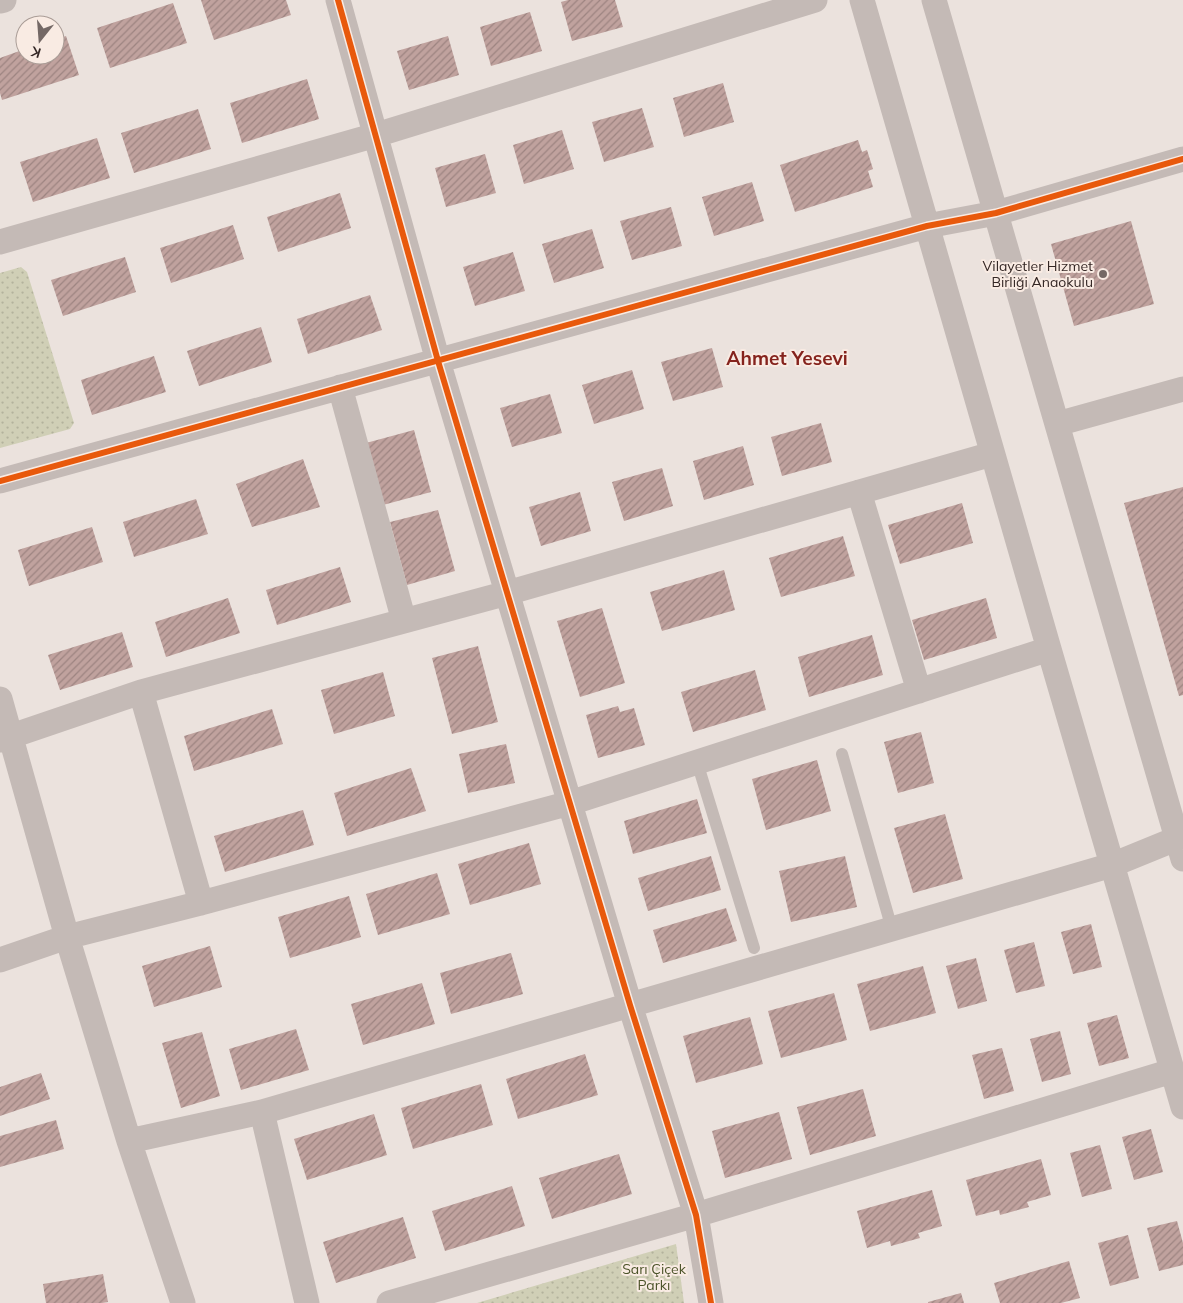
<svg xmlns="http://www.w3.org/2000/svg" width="1183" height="1303" font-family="Mulish,sans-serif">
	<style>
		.green { fill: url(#green-dots) }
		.building { fill: url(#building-hatch) }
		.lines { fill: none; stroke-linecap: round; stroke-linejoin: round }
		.service { stroke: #c4bab6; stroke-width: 12 }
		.minor { stroke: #c4bab6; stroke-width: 25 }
		.cycleway-casing { stroke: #f9ebe3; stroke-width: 9 }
		.cycleway { stroke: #e8590c; stroke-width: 6 }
		.poi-dot { fill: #746865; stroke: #f9ebe3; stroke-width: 2 }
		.labels { text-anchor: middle; stroke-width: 4; stroke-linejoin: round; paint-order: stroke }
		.poi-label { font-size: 14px; fill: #342725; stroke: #f9ebe3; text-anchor: end }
		.park-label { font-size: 14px; fill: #4b5329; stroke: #f9ebe3 }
		.district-label { font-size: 19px; font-weight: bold; fill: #85231d; stroke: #f9ebe3 }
	</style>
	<defs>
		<pattern id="green-dots" width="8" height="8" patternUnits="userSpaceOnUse" patternTransform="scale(1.25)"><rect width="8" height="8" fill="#d0cfb6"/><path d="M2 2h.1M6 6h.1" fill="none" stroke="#b3b29c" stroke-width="1.8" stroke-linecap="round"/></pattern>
		<pattern id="building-hatch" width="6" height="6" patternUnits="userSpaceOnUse" patternTransform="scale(1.25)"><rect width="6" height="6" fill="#c0a29e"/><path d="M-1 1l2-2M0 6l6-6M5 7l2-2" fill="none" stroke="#9d8481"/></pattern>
	</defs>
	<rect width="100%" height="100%" fill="#ebe2dd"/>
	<path class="green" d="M21 267 27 272 74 423 70 429 0 448V273Z
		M676 1244 684 1303H477Z"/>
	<path class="building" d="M201 0H286L291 15 214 40Z
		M568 0H615L623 27 572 41 561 2Z
		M173 3 187 43 110 68 97 28Z
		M530 12 542 51 491 66 480 27Z
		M66 36 79 75 2 100 0 93V58L25 49V55H55V40Z
		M448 36 459 75 409 90 397 51Z
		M307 79 319 119 242 143 230 103Z
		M723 83 734 122 684 137 673 98Z
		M642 108 654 147 604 162 592 122Z
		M198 109 211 149 134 173 121 133Z
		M562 130 574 169 524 184 513 145Z
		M97 138 110 178 33 202 20 162Z
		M858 140 862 152 867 150 873 169 868 171 873 187 795 212 780 165Z
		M485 154 496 193 446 207 435 168Z
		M752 182 764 221 714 236 702 197Z
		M340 193 351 228 278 252 267 217Z
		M671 207 682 246 632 260 620 221Z
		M1131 221 1154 304 1074 326 1051 244Z
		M233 225 244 259 171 283 160 248Z
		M592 229 604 268 554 283 542 244Z
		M513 252 525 291 475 306 463 267Z
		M125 257 136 292 63 316 51 280Z
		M370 295 382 330 308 354 297 319Z
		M261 327 272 362 199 386 187 351Z
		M712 348 723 387 673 401 661 362Z
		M154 356 166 392 92 415 81 380Z
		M632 370 644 409 594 424 582 385Z
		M550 394 562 433 512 447 500 408Z
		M821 423 832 462 782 476 771 437Z
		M414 430 431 492 383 505 366 443Z
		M743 446 754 485 704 500 693 461Z
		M303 459 320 507 252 527 236 484Z
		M662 468 673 506 624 521 612 482Z
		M1183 487V695L1179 696 1124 503Z
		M580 492 591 531 541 546 529 507Z
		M196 499 208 534 134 557 123 522Z
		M962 503 973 543 900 564 888 525Z
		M438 510 455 571 407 585 390 522Z
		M92 527 103 562 29 586 18 550Z
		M843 536 855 576 781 597 769 558Z
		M340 567 351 602 277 625 266 590Z
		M724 570 735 610 662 631 650 592Z
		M228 598 240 633 166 657 155 622Z
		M986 598 997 638 924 660 912 620Z
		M602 608 625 683 580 697 557 621Z
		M122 632 133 667 60 690 48 655Z
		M872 635 883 675 809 697 798 657Z
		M478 646 498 722 452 734 432 658Z
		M755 670 766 710 693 732 681 692Z
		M383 672 395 716 334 734 321 690Z
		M618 706 620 712 634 708 645 745 598 758 586 715Z
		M272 709 283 744 194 771 184 736Z
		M921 732 934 783 898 793 884 742Z
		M506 744 515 783 468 793 459 754Z
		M817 760 831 811 766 830 752 779Z
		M411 768 426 811 347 836 334 793Z
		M697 799 707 833 633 854 624 821Z
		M303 810 314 845 225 872 214 836Z
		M945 814 963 879 913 893 894 828Z
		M529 843 541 884 470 905 458 864Z
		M711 856 721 890 648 911 638 878Z
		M845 856 857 907 791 922 779 871Z
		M437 873 450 914 378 935 366 894Z
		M349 896 361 937 290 958 278 917Z
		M726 908 737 941 663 963 653 930Z
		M1091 924 1102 967 1073 974 1061 932Z
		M1034 942 1045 986 1016 993 1004 950Z
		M210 946 222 987 154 1007 142 966Z
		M511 953 523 994 451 1014 440 973Z
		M976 958 987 1001 958 1009 946 966Z
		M923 966 936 1013 870 1031 857 984Z
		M422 983 435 1024 363 1045 351 1004Z
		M834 993 847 1040 781 1058 768 1011Z
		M1117 1015 1129 1058 1099 1066 1087 1023Z
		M750 1017 763 1064 696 1083 683 1036Z
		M296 1029 309 1070 241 1090 229 1049Z
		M1060 1031 1071 1074 1042 1082 1030 1039Z
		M202 1032 220 1096 181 1108 162 1043Z
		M1002 1048 1014 1091 984 1099 972 1055Z
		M585 1054 598 1095 518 1119 506 1079Z
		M41 1073 50 1099 0 1116V1087Z
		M481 1084 493 1125 413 1149 401 1108Z
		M863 1089 876 1136 810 1155 797 1107Z
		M779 1112 792 1159 725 1178 712 1131Z
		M374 1114 387 1155 307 1180 294 1139Z
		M56 1120 64 1149 0 1167V1136Z
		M1151 1129 1163 1172 1134 1180 1122 1137Z
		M1100 1145 1112 1189 1082 1197 1070 1153Z
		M619 1154 632 1194 552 1219 539 1178Z
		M1041 1159 1051 1195 1027 1202 1029 1207 1000 1215 999 1210 976 1216 966 1180Z
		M512 1186 525 1226 445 1251 432 1211Z
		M932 1190 942 1226 918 1233 920 1238 891 1246 890 1241 867 1248 857 1211Z
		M403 1217 416 1258 336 1283 323 1242Z
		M1177 1221 1183 1243V1265L1159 1271 1147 1228Z
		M1128 1235 1139 1278 1110 1286 1098 1243Z
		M1069 1261 1080 1298 1061 1303H1000L994 1283Z
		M103 1274 108 1302 102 1303H46L43 1284Z
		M961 1293 964 1303H928V1302Z"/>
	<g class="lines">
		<path class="service" d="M842 754 892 929
			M697 762 754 948"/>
		<path class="minor" d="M338 0 438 361 630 1005 696 1215 711 1303
			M862 0 1049 649 1183 1107
			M934 0 1183 859
			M0 1 4 0
			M0 242 376 135 815 0
			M340 387 404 621
			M1057 424 1183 389
			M0 481 927 226 996 213 1183 159
			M859 492 919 691
			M141 692 201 903
			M0 699 67 937 129 1141 183 1303
			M0 740 141 692 507 593 992 454
			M0 960 67 937 201 903 570 803 1049 649
			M262 1112 307 1303
			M129 1141 262 1112 1112 865 1183 836
			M389 1303 696 1215 1172 1071"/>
		<g class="cycleway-casing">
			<path id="cycleway" d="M338 0 438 361 630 1005 696 1215 711 1303
				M0 481 927 226 996 213 1183 159"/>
		</g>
		<use href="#cycleway" class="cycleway"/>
	</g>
	<circle class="poi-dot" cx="1103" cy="274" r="5"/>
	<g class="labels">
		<g class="poi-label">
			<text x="1093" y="271">Vilayetler Hizmet<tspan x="1093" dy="16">Birliği Anaokulu</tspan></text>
		</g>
		<g class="park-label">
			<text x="654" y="1274">Sarı Çiçek<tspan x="654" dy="16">Parkı</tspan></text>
		</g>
		<g class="district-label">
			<text x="787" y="365">Ahmet Yesevi</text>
		</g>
	</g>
	<g transform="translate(40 40) rotate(197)"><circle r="24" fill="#f9ebe3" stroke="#aa9d97"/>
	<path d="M0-4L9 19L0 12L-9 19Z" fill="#746865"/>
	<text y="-8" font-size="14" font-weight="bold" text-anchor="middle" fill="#342725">K</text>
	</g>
</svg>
